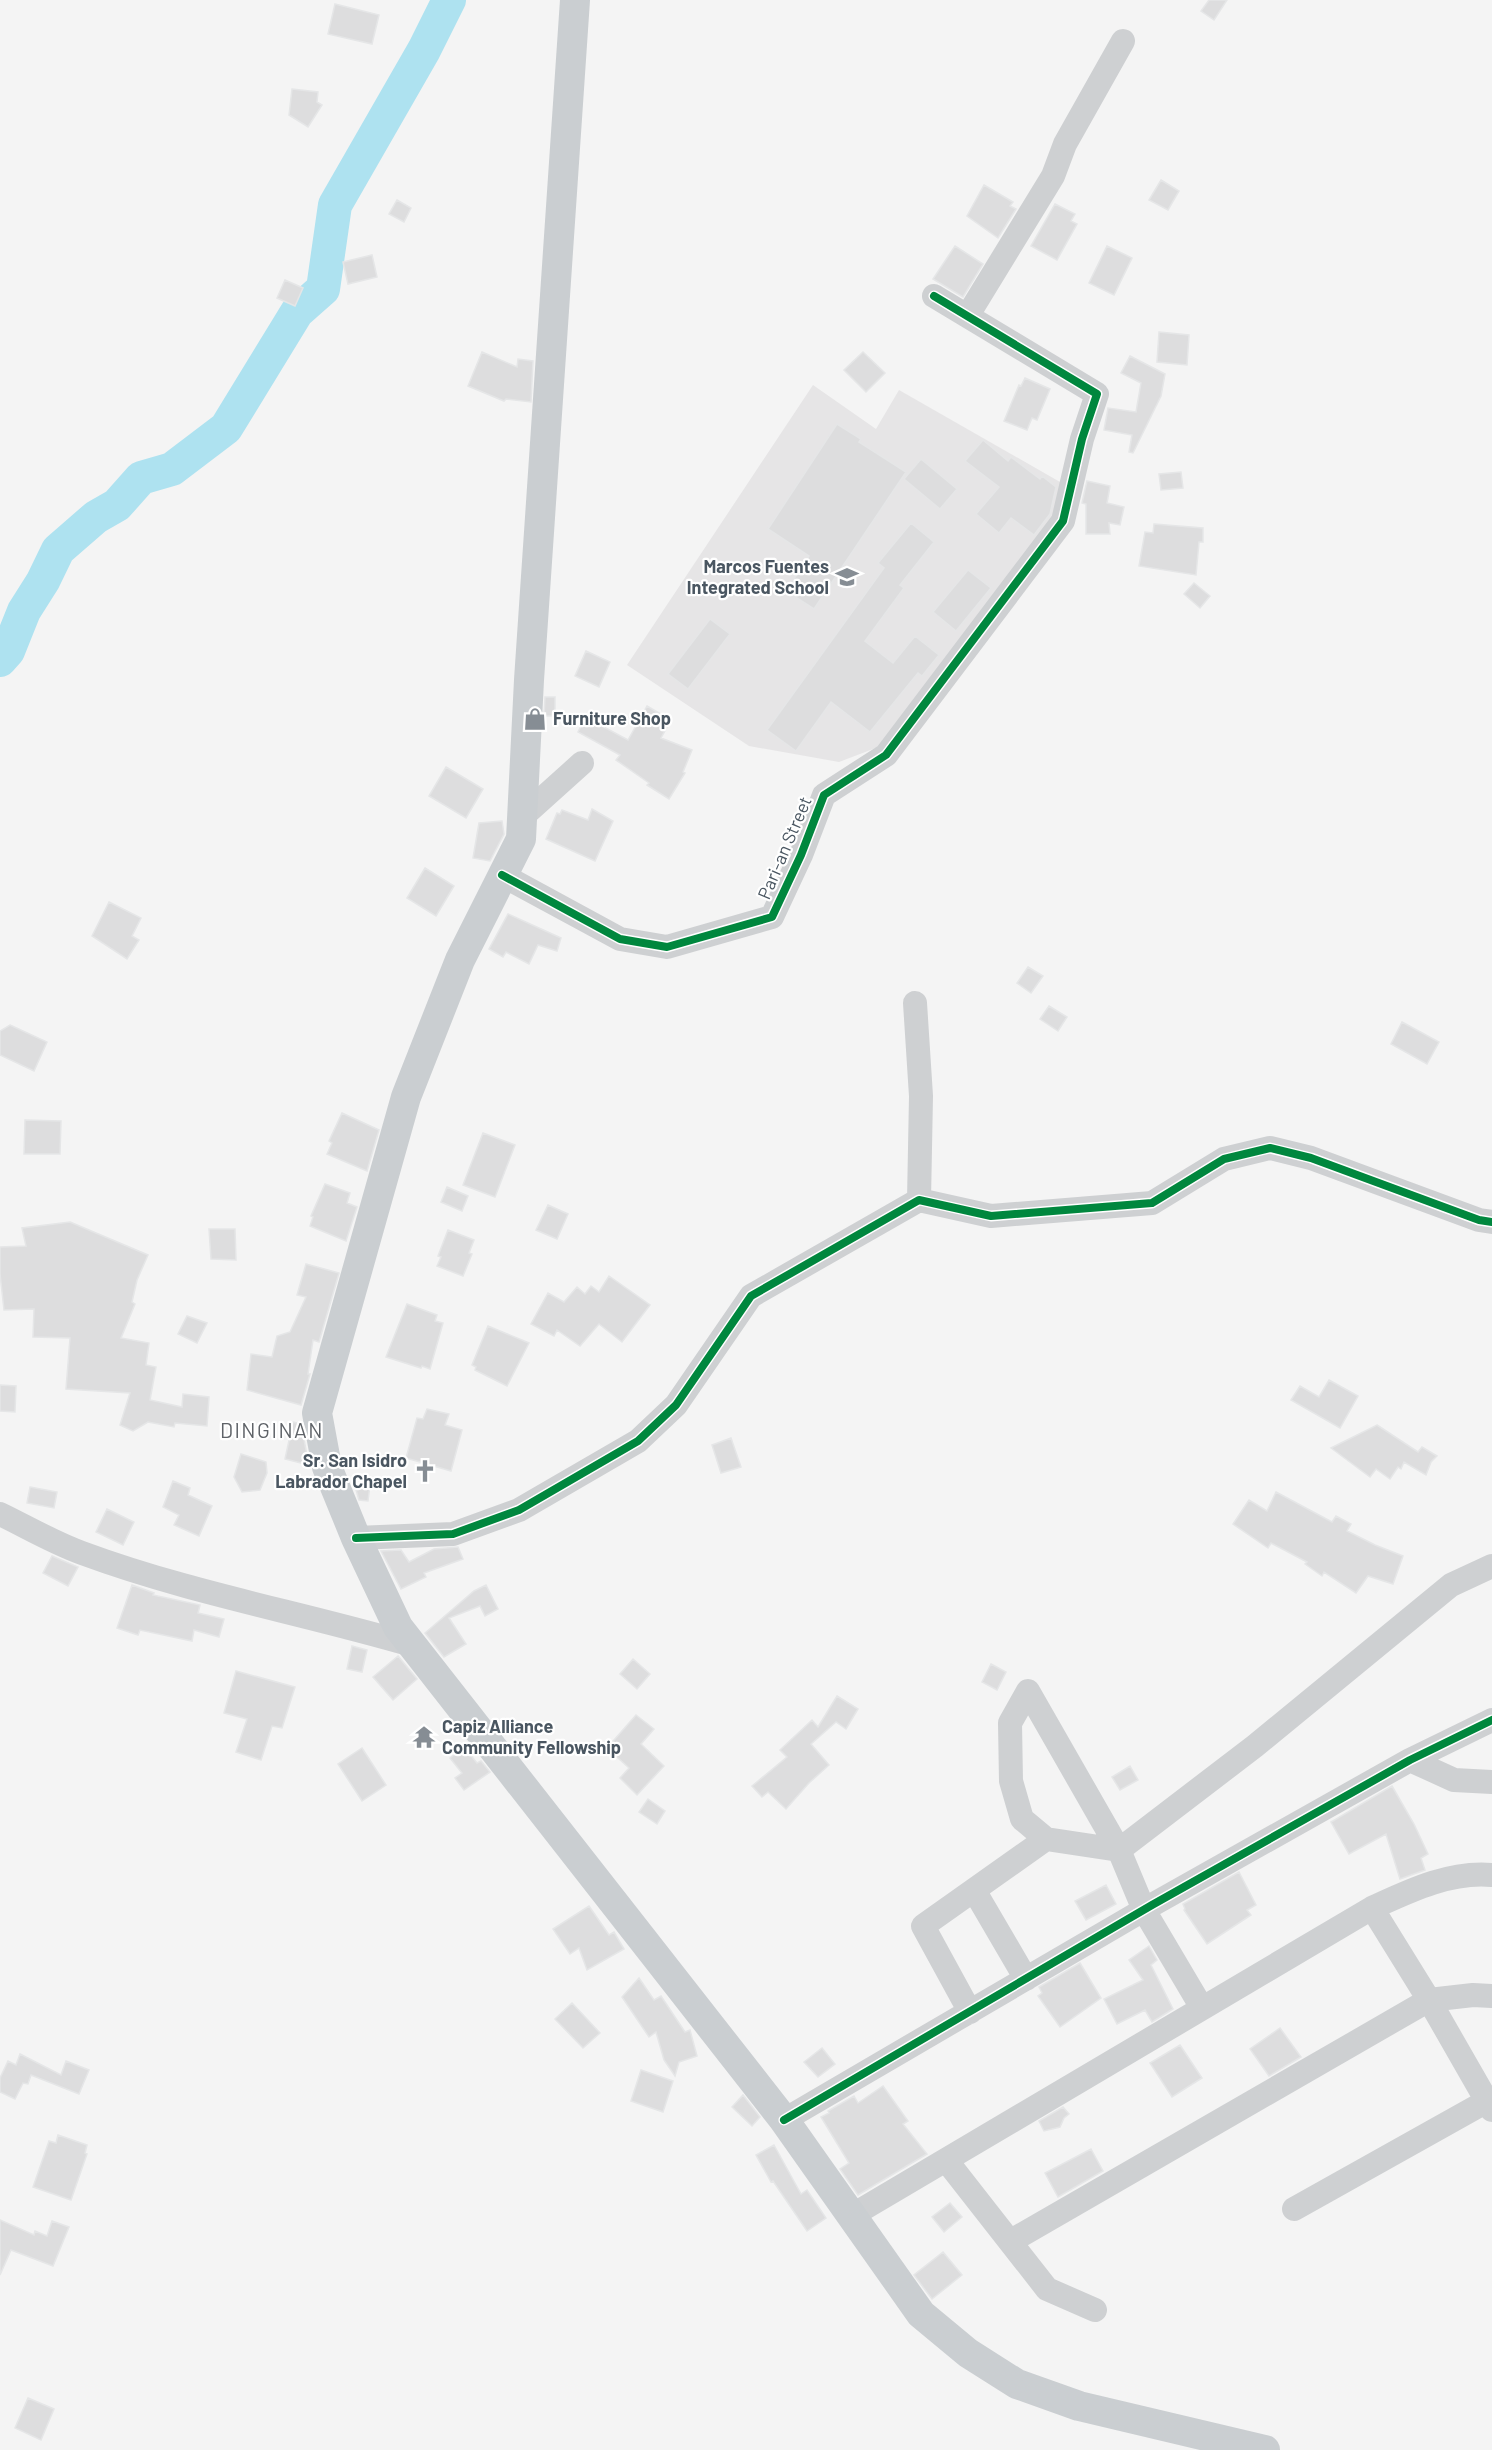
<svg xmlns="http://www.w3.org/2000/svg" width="1492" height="2450" font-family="Barlow,sans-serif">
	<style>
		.education { fill: #e6e5e6 }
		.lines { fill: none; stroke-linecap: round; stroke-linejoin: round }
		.river { stroke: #aee2f0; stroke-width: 34 }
		.building { fill: #ddddde; stroke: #e5e6e7; stroke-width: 1.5 }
		.minor { stroke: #ced0d2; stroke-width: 24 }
		.major { stroke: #caced1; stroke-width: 30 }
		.cycleway-casing { stroke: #fff; stroke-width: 11 }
		.cycleway { stroke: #00873e; stroke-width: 8 }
		.labels { text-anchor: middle; stroke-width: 4.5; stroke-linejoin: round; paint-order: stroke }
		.poi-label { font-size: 18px; font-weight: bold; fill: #4a5661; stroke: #fff; text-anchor: end }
		.street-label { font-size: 18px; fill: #4a5661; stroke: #fff }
		.quarter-label { font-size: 21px; letter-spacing: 1.5px; fill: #5f6368; stroke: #fff }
	</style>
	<rect width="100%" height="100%" fill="#f4f4f4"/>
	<path class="education" d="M813 385 876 429 899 390 1074 490 881 746 839 762 749 746 627 665Z"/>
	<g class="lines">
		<path class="river" d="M0 660 8 651 24 611 43 581 58 550 96 517 117 505 141 478 172 469 226 428 297 312 323 289 335 205 424 50 449 0"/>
	</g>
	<path class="building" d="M1209 0H1227L1214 20 1201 11Z
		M335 4 379 15 372 44 328 34Z
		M292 89 318 92 317 102 322 105 308 127 289 115Z
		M1161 180 1179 191 1168 210 1149 200Z
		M984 185 1013 202 1010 206 1016 209 998 238 967 216Z
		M397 200 411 208 404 222 389 214Z
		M1055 204 1075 214 1071 221 1077 224 1057 260 1031 246Z
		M955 246 983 264 963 297 933 279Z
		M1107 246 1132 258 1114 295 1089 283Z
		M372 255 377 277 348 284 343 262Z
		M285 280 303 288 295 306 277 298Z
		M1159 332 1189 335 1187 365 1157 362Z
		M482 352 517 367 518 359 533 361 531 402 506 399 504 401 468 386Z
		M863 352 885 373 866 392 844 370Z
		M1130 356 1165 374 1161 396 1133 453 1129 452 1132 435 1104 430 1108 408 1136 412 1141 383 1121 373Z
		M1025 378 1050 389 1037 420 1032 418 1027 430 1004 421 1019 385 1021 386Z
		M837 424 861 439 859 442 906 472 814 609 786 591 809 556 768 529Z
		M983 440 1008 461 1011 457 1040 479 1042 476 1056 487 1050 514 1034 535 1011 518 999 533 976 514 999 487 965 461Z
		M921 459 957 489 940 509 904 479Z
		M1181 472 1183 488 1161 490 1159 474Z
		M1087 481 1110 486 1107 503 1124 507 1120 525 1109 523 1110 534H1086V504L1082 503Z
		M911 523 934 542 900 585 904 588 865 641 893 663 915 636 939 655 922 676 918 673 870 732 831 702 796 751 767 730 884 568 878 563Z
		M1154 524 1203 528V542H1199L1196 575 1139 566 1145 532 1153 533Z
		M968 570 991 588 956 631 933 612Z
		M1194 583 1210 596 1200 608 1184 594Z
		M710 619 730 634 688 689 668 674Z
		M586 651 610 662 599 687 575 676Z
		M545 697H555V716H544Z
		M647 706 671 720 661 738 692 750 683 772 685 773 669 799 647 785 649 783 616 760 620 755 578 732 584 720H591L628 740Z
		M446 767 483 789 466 818 429 796Z
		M592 809 613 821 595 861 546 839 557 813 560 814 562 810 588 820Z
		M502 821 504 834 490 861 473 858 479 823Z
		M425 868 454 886 436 916 407 898Z
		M109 902 141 918 132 936 139 940 127 959 92 936Z
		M508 914 561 938 557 951 538 945 529 964 506 952 503 957 489 949Z
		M1028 967 1043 976 1031 993 1017 983Z
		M1049 1006 1067 1017 1058 1031 1040 1019Z
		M1402 1022 1439 1042 1427 1064 1391 1044Z
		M10 1025 47 1042 34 1071 0 1055V1031Z
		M342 1113 379 1130 367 1171 327 1154 332 1143 329 1141Z
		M25 1120 61 1121 60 1154H24Z
		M483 1133 515 1145 495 1197 463 1185Z
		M325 1184 350 1193 347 1203 357 1207 346 1241 310 1226 313 1217 311 1216Z
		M447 1187 468 1196 462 1211 441 1202Z
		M548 1205 568 1214 557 1239 536 1230Z
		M70 1222 148 1255 137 1280 132 1302 135 1304 121 1338 149 1343 146 1365 156 1367 150 1400 182 1407 183 1394 209 1397 207 1426 175 1423 174 1427 148 1422 133 1431 120 1425 130 1393 66 1389 70 1338 33 1337 34 1309 4 1310 0 1274V1247L26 1246 22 1228Z
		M209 1229H235L236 1260 211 1259Z
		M448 1230 474 1240 469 1253 472 1254 463 1276 437 1266 441 1257 438 1256Z
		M306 1264 339 1273 319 1342 313 1340 308 1374H310L301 1405 247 1390 251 1354 272 1357 277 1336 290 1332 306 1297 297 1295Z
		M609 1276 650 1305 622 1342 599 1324 580 1346 557 1330 554 1336 531 1324 548 1293 564 1302 577 1287 585 1294 591 1286 599 1292Z
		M407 1304 437 1315 435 1321 443 1323 430 1369 422 1366 421 1368 386 1357Z
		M187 1316 207 1323 197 1343 178 1334Z
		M488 1326 529 1343 507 1386 475 1370 476 1367 472 1365Z
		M1329 1380 1358 1396 1340 1428 1291 1400 1300 1386 1319 1397Z
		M0 1385 16 1386 15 1412 0 1411Z
		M427 1409 449 1414 445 1425 462 1430 451 1471 406 1458 417 1418 423 1419Z
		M293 1422 301 1424 307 1455 305 1464 285 1459Z
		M1377 1425 1418 1452 1422 1447 1437 1456 1431 1462 1426 1475 1404 1462 1401 1469 1398 1467 1390 1479 1376 1469 1370 1477 1331 1448Z
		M731 1438 741 1467 721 1473 712 1445Z
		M241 1454 266 1462 267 1473 260 1490 242 1492 234 1477Z
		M173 1481 190 1488 188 1495 212 1506 199 1536 174 1525 179 1515 163 1507Z
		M354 1483 370 1485 368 1501 359 1500Z
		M30 1487 57 1492 54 1508 27 1503Z
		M1276 1492 1332 1522 1336 1516 1351 1524 1347 1531 1375 1545 1403 1556 1393 1584 1368 1576 1356 1593 1324 1572 1322 1576 1305 1564 1307 1562 1271 1543 1268 1548 1233 1524 1249 1500 1267 1511Z
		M107 1509 134 1522 123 1545 96 1532Z
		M458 1547 463 1559 424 1573 426 1577 401 1589 381 1551 401 1550 409 1562 434 1549Z
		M52 1556 78 1567 68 1586 43 1573Z
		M132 1585 154 1593 153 1595 200 1605 198 1613 224 1619 219 1637 194 1630 192 1641 140 1630 138 1635 117 1628Z
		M486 1585 498 1609 485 1616 480 1606 449 1618 466 1644 444 1657 425 1633 474 1591Z
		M352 1646 367 1650 362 1672 347 1669Z
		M398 1656 417 1679 393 1700 373 1677Z
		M633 1659 650 1674 637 1689 620 1674Z
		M991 1664 1006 1672 997 1690 982 1682Z
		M236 1671 295 1687 282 1728 272 1726 261 1760 236 1752 247 1719 224 1713Z
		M837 1696 858 1709 846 1729 836 1722 811 1744 829 1765 809 1783 786 1809 768 1792 762 1797 752 1786 787 1757 780 1750 812 1720 818 1727Z
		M636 1715 654 1729 641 1744 664 1766 637 1795 620 1778 629 1768 607 1748Z
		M464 1747 477 1763 481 1761 490 1772 464 1790 455 1778 462 1773 450 1758Z
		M362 1748 386 1785 362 1801 338 1764Z
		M1130 1766 1138 1780 1120 1790 1112 1777Z
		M1392 1786 1414 1824 1428 1854 1421 1858 1425 1870 1400 1879 1386 1834 1349 1854 1331 1822Z
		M648 1799 665 1811 657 1824 639 1812Z
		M1239 1872 1256 1905 1247 1910 1251 1915 1207 1944 1184 1910 1185 1909 1183 1904Z
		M1106 1885 1116 1904 1086 1920 1075 1901Z
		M589 1906 609 1935 614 1932 624 1949 587 1970 579 1948 570 1954 553 1929Z
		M1149 1946 1157 1960 1151 1965 1173 2009 1152 2022 1145 2010 1117 2024 1104 1999 1143 1980 1129 1960Z
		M1080 1963 1101 1998 1060 2027 1038 1996 1042 1993 1039 1987Z
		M639 1978 654 2000 661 1996 685 2032 690 2030 697 2056 679 2062 675 2076 664 2060 656 2032 649 2037 622 1997Z
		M572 2003 600 2033 583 2048 555 2019Z
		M1280 2028 1301 2057 1269 2076 1250 2049Z
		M1180 2045 1202 2078 1172 2097 1150 2063Z
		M822 2048 835 2064 818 2077 804 2062Z
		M20 2054 61 2075 66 2061 89 2070 79 2094 31 2075 28 2084 23 2083 15 2099 0 2092V2078L8 2061 16 2065Z
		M641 2070 673 2081 663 2112 631 2101Z
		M883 2086 908 2121 903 2124 927 2154 858 2195 840 2169 849 2163 821 2117 829 2113 828 2111 854 2096 858 2103Z
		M743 2095 760 2117 752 2126 732 2107Z
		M1063 2107 1069 2114 1064 2118 1060 2127 1044 2131 1039 2121Z
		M58 2135 87 2145 85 2153 87 2154 71 2200 33 2187 49 2141 56 2143Z
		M774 2145 801 2194 807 2190 826 2218 807 2231 773 2181 771 2182 756 2155Z
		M1091 2149 1103 2171 1058 2197 1045 2173Z
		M950 2203 962 2217 944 2232 932 2217Z
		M0 2220 34 2235 35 2231 47 2236 52 2221 69 2227 53 2266 11 2250 0 2275Z
		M943 2252 962 2275 932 2299 914 2275Z
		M28 2398 54 2409 41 2440 15 2428Z"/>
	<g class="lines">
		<path class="minor" d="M968 315 1053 176 1065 144 1123 41
			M522 817 582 763
			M502 875 620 939 667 947 772 917 801 855 824 795 886 755 1063 521 1082 439 1097 394 934 296
			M915 1003 921 1096 919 1200
			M0 1514C27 1527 54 1543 82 1553 190 1593 303 1613 412 1645
			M356 1538 453 1534 519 1510 638 1441 676 1405 751 1296 919 1200 991 1216 1152 1203 1224 1159 1270 1148 1311 1158 1479 1220 1492 1222
			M1028 1691 1119 1850 1046 1839 1022 1819 1011 1781 1010 1723Z
			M1410 1760 1454 1780 1492 1782
			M974 1890 1026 1979
			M1372 1908 1429 2000 1492 2110
			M1202 2008 1144 1910 1119 1850 1255 1746 1451 1585 1492 1566
			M970 2012 923 1926 1046 1839
			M784 2120 1152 1905 1410 1760 1492 1720
			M946 2160 1047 2289 1095 2310
			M1294 2209 1487 2101
			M851 2216 1372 1908C1409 1891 1450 1871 1492 1875
			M1011 2241 1429 2000 1473 1995 1492 1996"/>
		<path class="major" d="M575 0 529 680 521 839 460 960 406 1097 317 1413 327 1467 356 1538 398 1627 784 2120 921 2314 968 2353 1017 2384 1079 2406 1265 2450"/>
		<g class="cycleway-casing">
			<path id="cycleway" d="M502 875 620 939 667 947 772 917 801 855 824 795 886 755 1063 521 1082 439 1097 394 934 296
				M356 1538 453 1534 519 1510 638 1441 676 1405 751 1296 919 1200 991 1216 1152 1203 1224 1159 1270 1148 1311 1158 1479 1220 1492 1222
				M784 2120 1152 1905 1410 1760 1492 1720"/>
		</g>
		<use href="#cycleway" class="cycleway"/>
	</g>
	<defs>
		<g id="school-bare" transform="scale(1.8)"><path d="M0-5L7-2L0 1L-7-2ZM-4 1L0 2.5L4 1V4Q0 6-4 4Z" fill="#868d94" stroke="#fff" stroke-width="2.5" paint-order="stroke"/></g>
		<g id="shop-bare" transform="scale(1.8)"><path d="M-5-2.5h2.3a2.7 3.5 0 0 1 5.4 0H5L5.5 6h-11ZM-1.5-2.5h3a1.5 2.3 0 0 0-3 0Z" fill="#868d94" stroke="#fff" stroke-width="2.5" paint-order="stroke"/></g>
		<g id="church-bare" transform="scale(1.8)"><path d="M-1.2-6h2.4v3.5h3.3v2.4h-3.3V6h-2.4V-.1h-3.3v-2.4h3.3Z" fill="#868d94" stroke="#fff" stroke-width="2.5" paint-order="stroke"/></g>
		<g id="temple-bare" transform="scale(1.8)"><path d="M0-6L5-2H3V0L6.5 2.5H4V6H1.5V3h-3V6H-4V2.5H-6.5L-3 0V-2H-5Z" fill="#868d94" stroke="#fff" stroke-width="2.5" paint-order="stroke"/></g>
	</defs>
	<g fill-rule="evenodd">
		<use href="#school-bare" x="847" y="577"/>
		<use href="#shop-bare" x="535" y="719"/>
		<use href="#church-bare" x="425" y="1471"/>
		<use href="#temple-bare" x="424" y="1737"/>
	</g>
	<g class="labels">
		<g class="poi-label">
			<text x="829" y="573">Marcos Fuentes<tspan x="829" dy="21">Integrated School</tspan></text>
			<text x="553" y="725" text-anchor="start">Furniture Shop</text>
			<text x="407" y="1467">Sr. San Isidro<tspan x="407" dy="21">Labrador Chapel</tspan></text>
			<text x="442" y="1733" text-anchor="start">Capiz Alliance<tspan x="442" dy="21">Community Fellowship</tspan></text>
		</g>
		<g class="street-label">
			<text transform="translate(785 848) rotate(-67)" y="6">Pari-an Street</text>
		</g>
		<g class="quarter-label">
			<text x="272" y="1438">DINGINAN</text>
		</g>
	</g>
</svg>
